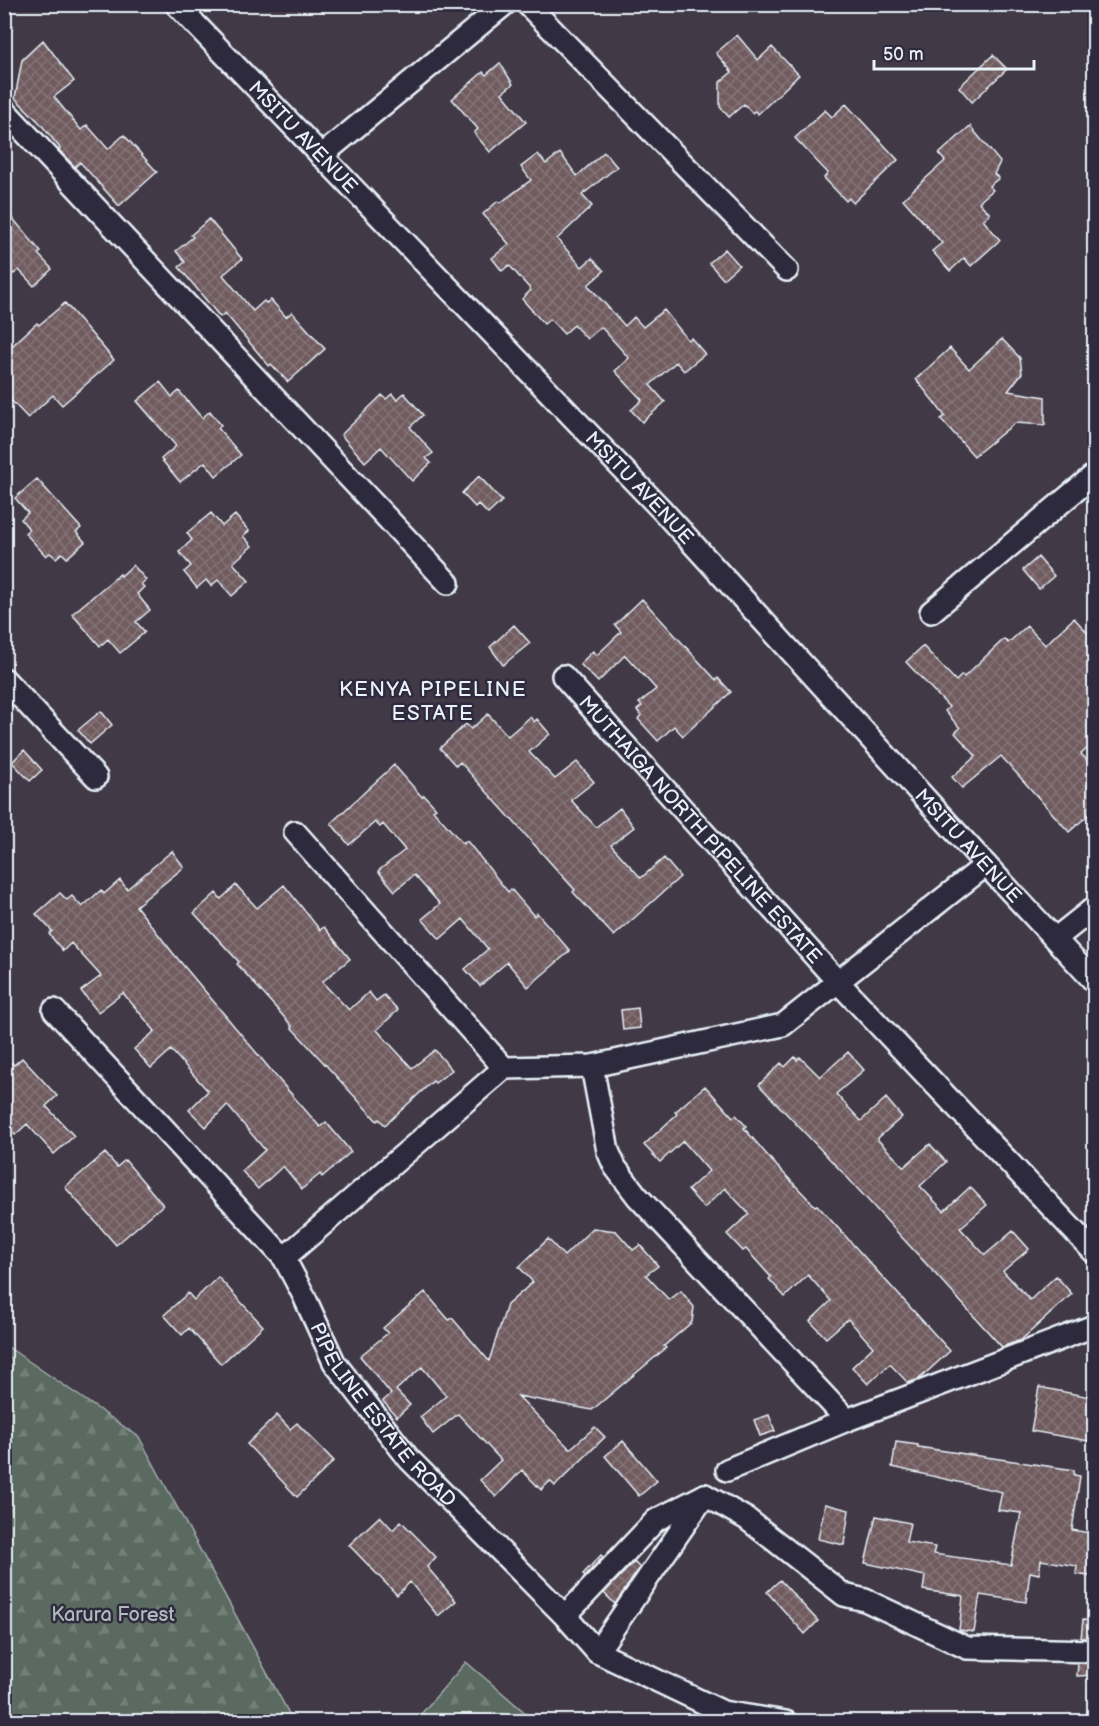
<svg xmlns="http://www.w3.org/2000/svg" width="1099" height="1726" font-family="'Balsamiq Sans',sans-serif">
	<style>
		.forest { fill: url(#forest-firs); stroke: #a1aeac; stroke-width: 1.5 }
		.building { fill: url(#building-cross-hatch); stroke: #e8f1f8; stroke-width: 1.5 }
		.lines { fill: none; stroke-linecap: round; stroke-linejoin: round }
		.minor-casing { stroke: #e8f1f8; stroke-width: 26 }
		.minor { stroke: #2f2a3d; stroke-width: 21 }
		.labels { text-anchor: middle; stroke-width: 5; stroke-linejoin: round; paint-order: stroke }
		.street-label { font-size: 20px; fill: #e8f1f8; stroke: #2f2a3d }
		.park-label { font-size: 20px; fill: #afbbbc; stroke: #2f2a3d }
		.neighbourhood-label { font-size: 21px; letter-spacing: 1.5px; fill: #e8f1f8; stroke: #2f2a3d }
	</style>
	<defs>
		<pattern id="forest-firs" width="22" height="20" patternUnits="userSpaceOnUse" patternTransform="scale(1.5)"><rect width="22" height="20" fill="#5a6a61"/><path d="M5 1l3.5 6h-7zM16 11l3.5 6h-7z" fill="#728078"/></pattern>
		<pattern id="building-cross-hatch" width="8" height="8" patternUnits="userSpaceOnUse" patternTransform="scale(1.5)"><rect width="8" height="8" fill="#705b5f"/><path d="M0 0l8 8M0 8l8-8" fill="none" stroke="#847377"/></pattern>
	</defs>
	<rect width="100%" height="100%" fill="#423947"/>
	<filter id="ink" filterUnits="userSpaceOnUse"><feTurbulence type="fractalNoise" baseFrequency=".0167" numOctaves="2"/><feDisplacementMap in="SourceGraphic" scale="12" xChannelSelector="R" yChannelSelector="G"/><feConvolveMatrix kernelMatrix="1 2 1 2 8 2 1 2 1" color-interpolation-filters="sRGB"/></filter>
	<g filter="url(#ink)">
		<path class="forest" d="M5 1345 139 1437 293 1721H5Z
			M466 1662 535 1721H415Z"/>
		<path class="building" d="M737 35 758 60 772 47 799 75 758 114 755 111 752 113 744 104 729 117 720 107V82L732 72 716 53Z
			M43 40 74 81 54 97 81 130 87 125 108 149 124 135 157 172 119 206 80 162 75 167 59 150 60 148 39 122 15 98 22 60Z
			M993 55 1007 69 972 102 959 87Z
			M500 63 513 84 502 93 526 122 490 152 474 133 478 129 452 99 483 72 486 75Z
			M846 104 898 160 853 203 849 198 846 201 824 178 828 173 795 138 825 110 832 117Z
			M970 126 1000 162 994 174 999 178 989 186 993 190 979 202 990 214 983 220 1000 240 971 266 964 258 950 271 932 251 942 243 903 199 945 161 939 154Z
			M604 152 617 167 582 195 592 206 557 239 582 267 592 258 604 271 588 285 625 326 634 317 643 327 664 310 688 340 691 338 705 354 684 371 676 362 650 385 665 402 642 422 631 410 642 400 615 371 629 358 601 327 587 339 574 325 564 334 550 319 544 324 522 299 531 290 509 265 502 271 492 258 509 244 483 214 498 201 500 203 531 180 521 167 538 154 546 164 560 153 577 176Z
			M4 208 41 252 38 254 52 269 34 286 19 270 14 274 4 264Z
			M209 219 242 259 223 275 253 311 264 301 266 303 271 300 286 317 292 312 325 349 288 382 271 364 269 366 225 313 220 317 179 267 185 262 176 251 193 237 191 235Z
			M725 249 739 265 723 279 709 263Z
			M65 303 114 360 62 405 53 395 28 418 4 393V353L37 323 39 325Z
			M1002 339 1020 358 1022 373 1008 391 1045 397V425L1015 423 974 456 941 419 945 416 916 379 950 348 969 369Z
			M160 382 172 397 179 391 202 418 210 411 221 425 218 428 241 455 216 476 205 462 180 482 161 459 176 446 137 401Z
			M404 393 423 415 410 427 433 453 426 458 431 463 412 481 381 447 365 462 341 435 382 395 386 399 392 394 397 400Z
			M479 476 502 501 488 514 478 504 475 507 462 493Z
			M37 479 81 528 76 532 85 542 67 558 62 553 56 558 50 553 46 556 25 533 29 529 21 519 28 513 15 498Z
			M211 513 222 526 235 515 249 531 243 536 252 546 233 563 249 581 232 596 218 580 211 586 206 580 197 588 184 572 191 566 179 552 192 540 187 533Z
			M1038 557 1054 576 1039 589 1023 570Z
			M133 565 146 580 141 584 144 587 137 594 150 610 136 622 145 632 120 653 108 639 100 646 72 614 120 574 121 576Z
			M642 599 716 680 718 678 731 692 683 736 674 726 658 741 638 719 641 715 637 710 642 706 639 703 656 689 625 655 598 682 580 664 593 651 597 655 621 632 615 625Z
			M1074 618 1095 641V742L1081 754 1095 768V809L1069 832 1001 756 962 788 952 777 976 756 955 733 960 728 945 711 949 707 906 662 923 646 956 681 962 675 964 677 1004 639 1008 643 1027 626 1045 645Z
			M514 625 530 643 503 665 490 647Z
			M101 711 112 725 90 744 78 730Z
			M488 714 508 736 530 717 534 722 537 719 550 734 529 752 555 779 577 762 594 782 571 800 596 827 620 808 634 827 611 845 641 878 664 858 680 877 614 936 573 892 575 890 460 762 456 766 440 748 466 724 471 729Z
			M24 750 42 770 30 781 12 762Z
			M394 765 422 797 424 795 436 808 433 810 463 844 467 841 508 892 511 889 534 916 537 913 570 951 528 987 507 962 480 986 465 969 488 949 463 919 440 939 422 919 440 904 414 875 395 891 378 871 405 850 383 824 380 827 375 822 349 845 331 823Z
			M172 851 184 867 136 906 173 953 280 1081 320 1127 326 1122 351 1152 322 1177 320 1174 302 1189 283 1166 258 1189 242 1171 265 1150 227 1105 206 1127 189 1110 208 1091 171 1050 151 1068 134 1049 155 1031 123 993 98 1012 81 991 101 976 71 943 63 951 49 934 52 931 36 914 60 893 67 900 72 896 82 907 101 890 104 894 120 880 127 889Z
			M236 885 257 908 284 885 320 930 324 927 350 959 322 982 349 1010 369 992 376 1001 384 995 398 1010 377 1030 412 1068 435 1050 452 1070 435 1083 433 1081 385 1125 379 1119 377 1121 291 1027 292 1026 237 964 239 962 194 913 216 893 221 899Z
			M638 1008 640 1028 623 1030 621 1010Z
			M848 1052 864 1070 836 1094 861 1121 886 1098 902 1117 878 1138V1140L904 1167 930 1144 946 1162 920 1186 944 1211 970 1187 987 1205 960 1228 985 1255 1013 1231 1029 1249 1003 1271 1030 1300 1056 1276 1072 1294 1021 1340 1002 1347 845 1175 759 1085 781 1063 785 1067 795 1057 797 1060 800 1057 820 1077Z
			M4 1055 14 1065 22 1058 57 1096 46 1106 74 1136 54 1154 27 1124 15 1135 4 1123Z
			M705 1086 733 1117 736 1115 746 1126 744 1128 773 1162 815 1206 817 1205 950 1351 919 1379 908 1383 890 1364 868 1384 852 1367 873 1347 848 1319 826 1338 810 1321 831 1301 808 1275 785 1297 769 1279 771 1277 746 1249 743 1251 727 1234 749 1214 725 1188 704 1208 688 1190 709 1171 683 1141 660 1162 644 1145 677 1114 675 1112Z
			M105 1153 117 1167 125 1160 163 1205 116 1245 65 1187Z
			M593 1228 616 1231 633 1250 640 1245 658 1266 646 1275 669 1300 681 1291 694 1307 692 1322 664 1346 666 1348 592 1410 518 1396 570 1449 595 1427 605 1437 555 1486 550 1481 541 1490 522 1470 496 1497 480 1480 501 1460 458 1414 433 1434 420 1417 446 1396 422 1367 396 1390 410 1405 397 1417 383 1401 391 1394 360 1356 388 1333 383 1328 425 1292 449 1320 452 1318 489 1361 507 1305 533 1282 519 1267 548 1239 564 1256Z
			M218 1277 263 1326 221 1364 189 1328 182 1335 164 1315 188 1293 194 1300Z
			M1039 1387 1095 1398V1442L1031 1431Z
			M277 1415 290 1429 297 1423 334 1461 297 1497 247 1444Z
			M769 1415 775 1431 760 1436 754 1420Z
			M623 1441 657 1481 639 1496 605 1456Z
			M896 1442 918 1445V1447L1074 1470V1475L1080 1476 1072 1530 1095 1534V1577L1076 1574 1077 1566 1041 1560 1039 1574 1030 1572 1026 1602 980 1595 974 1632 959 1630 963 1596 923 1590 925 1576 865 1563 876 1516 910 1523 906 1542 935 1547 933 1554 1011 1565 1021 1513 998 1510 1002 1492 892 1467Z
			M825 1504 849 1510 844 1545 818 1539Z
			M380 1516 393 1530 401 1521 436 1557 427 1567 456 1601 438 1616 410 1582 397 1595 349 1545Z
			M601 1555 603 1557 585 1576 583 1574Z
			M634 1562 640 1568 615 1604 604 1593Z
			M780 1580 818 1621 805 1634 767 1592Z
			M1083 1620 1095 1621V1638H1081Z
			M1078 1663 1095 1664V1675L1077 1676Z"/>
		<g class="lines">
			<g class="minor-casing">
				<g id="minor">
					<path id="s1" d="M176 4 661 509 986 865 1094 981"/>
					<path d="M527 4 787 270"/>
					<path d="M4 110 448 583"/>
					<path d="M321 156 505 4"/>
					<path d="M931 612 1094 475"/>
					<path id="s2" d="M563 676 838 982 1094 1252"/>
					<path d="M4 679 96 777"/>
					<path d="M295 832 504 1068"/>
					<path d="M1055 939 1094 908"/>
					<path id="s3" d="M54 1010 284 1258 303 1294 334 1362 409 1459 565 1616 597 1652 723 1712 786 1722"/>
					<path d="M592 1066 608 1151 615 1167 637 1196 847 1420"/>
					<path d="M284 1258 504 1068 592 1066 783 1025 986 865"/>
					<path d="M727 1470 847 1420 1094 1326"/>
					<path d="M705 1495 747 1519 844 1595 865 1600 967 1648 1094 1651"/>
					<path d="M565 1616 656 1520 705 1495 597 1652"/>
				</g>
			</g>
			<use href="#minor" class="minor"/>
		</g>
	</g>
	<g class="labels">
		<g class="street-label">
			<text dy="7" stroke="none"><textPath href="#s1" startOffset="184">MSITU AVENUE</textPath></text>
			<text dy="7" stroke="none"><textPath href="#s1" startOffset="670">MSITU AVENUE</textPath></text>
			<text dy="7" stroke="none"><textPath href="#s2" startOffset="206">MUTHAIGA NORTH PIPELINE ESTATE</textPath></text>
			<text dy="7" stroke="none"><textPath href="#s1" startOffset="1156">MSITU AVENUE</textPath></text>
			<text dy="7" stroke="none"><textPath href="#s3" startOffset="525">PIPELINE ESTATE ROAD</textPath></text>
		</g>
		<g class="park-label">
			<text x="113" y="1621">Karura Forest</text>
		</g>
		<g class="neighbourhood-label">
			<text x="433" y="696">KENYA PIPELINE<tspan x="433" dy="24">ESTATE</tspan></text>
		</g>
	</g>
	<rect width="1099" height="1726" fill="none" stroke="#2f2a3d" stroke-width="24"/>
	<rect x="12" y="12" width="1075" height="1702" fill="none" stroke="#e8f1f8" stroke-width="2" filter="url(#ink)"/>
	<path d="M874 60v9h160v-9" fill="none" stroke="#e8f1f8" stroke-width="3"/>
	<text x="883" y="60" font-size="18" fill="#e8f1f8" stroke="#2f2a3d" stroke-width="4.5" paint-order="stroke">50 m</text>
</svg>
